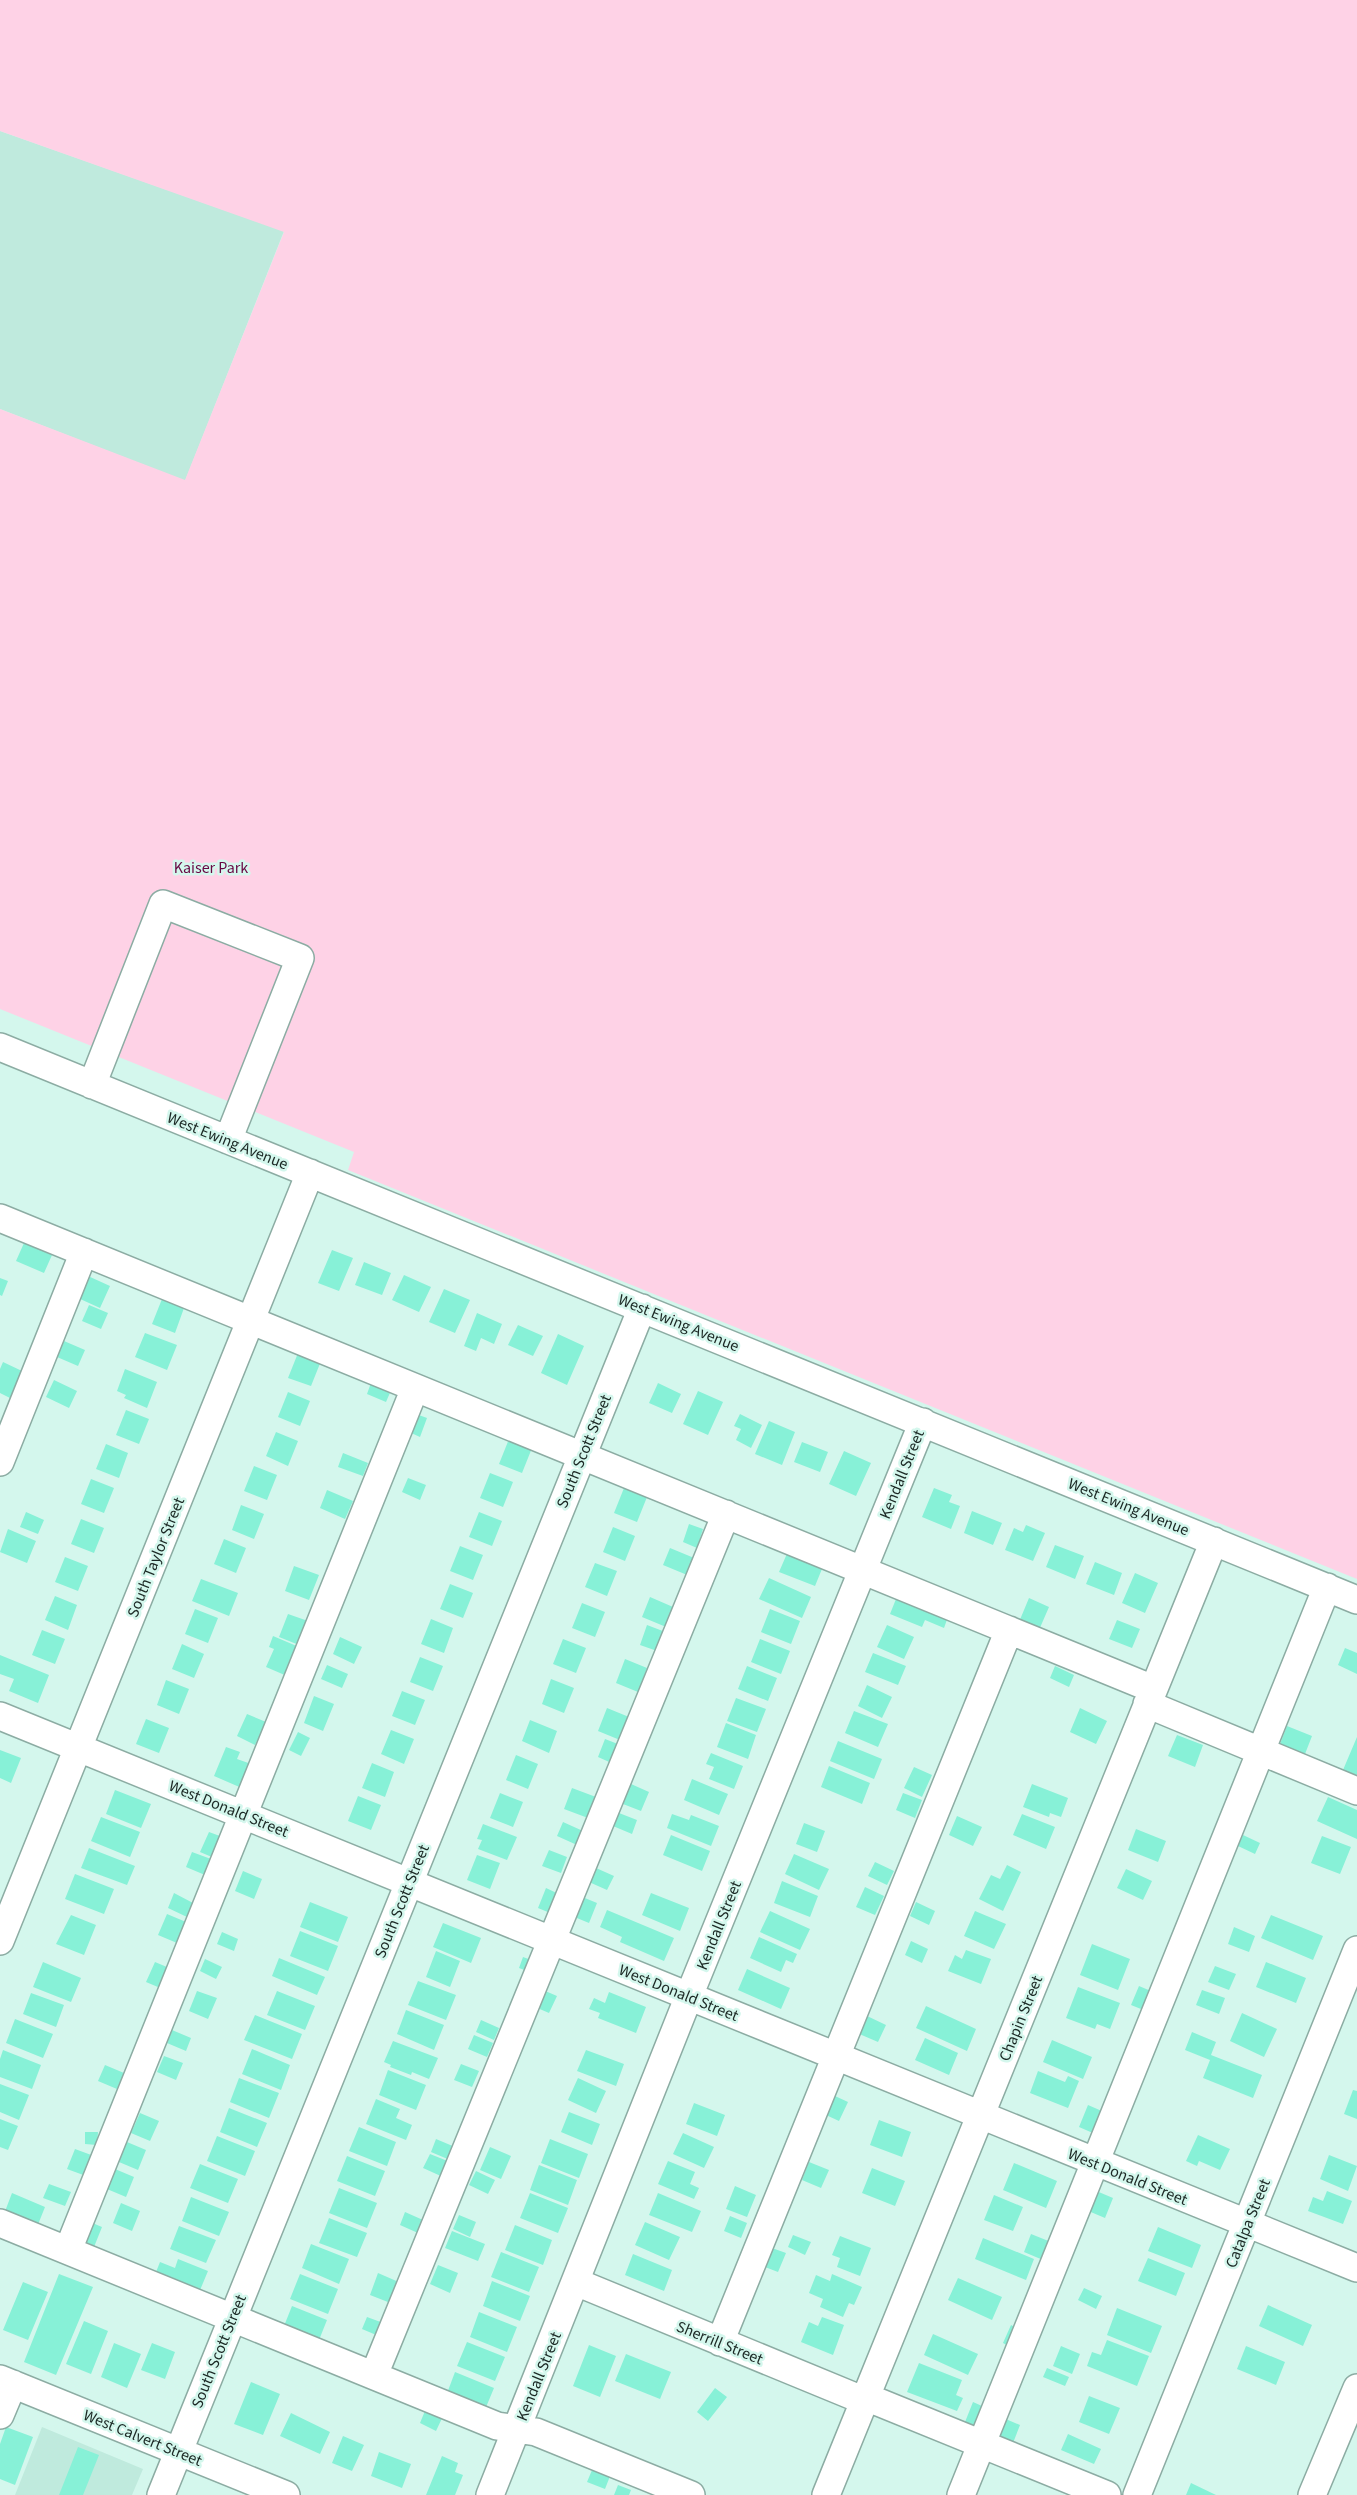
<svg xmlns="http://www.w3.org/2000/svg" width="1357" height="2495" font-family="'Source Sans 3',sans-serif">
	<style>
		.built { fill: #bfeadd }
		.green { fill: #fed2e6 }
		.building { fill: #87f1d7 }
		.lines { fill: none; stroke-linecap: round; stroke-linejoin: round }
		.minor-casing { stroke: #8caca3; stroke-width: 30 }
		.minor { stroke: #fff; stroke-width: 27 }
		.labels { text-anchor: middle; stroke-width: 5; stroke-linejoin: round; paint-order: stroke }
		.park-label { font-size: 16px; fill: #670843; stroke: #d4f7ed }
		.street-label { font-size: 16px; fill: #1b2824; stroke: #d4f7ed }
	</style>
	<rect width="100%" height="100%" fill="#d4f7ed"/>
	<path class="built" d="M0 131 284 231 185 481 0 409Z
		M42 2427 143 2469 132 2495H15Z"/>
	<path class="green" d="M0 0H1357V1579L348 1170 354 1152 0 1009V409L185 480 284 232 0 131Z"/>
	<path class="building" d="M24 1243 52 1255 44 1273 16 1261Z
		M332 1250 353 1258 339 1291 318 1283Z
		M364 1262 391 1273 382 1295 355 1285Z
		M404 1275 431 1287 419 1312 392 1300Z
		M88 1276 110 1286 100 1308 78 1298Z
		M0 1278 8 1281 2 1296 0 1295Z
		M444 1289 470 1300 455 1333 429 1322Z
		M162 1299 184 1308 175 1333 152 1324Z
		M89 1305 108 1313 101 1329 82 1321Z
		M477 1313 502 1324 494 1344 481 1338 476 1351 464 1346Z
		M518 1325 543 1336 533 1356 508 1345Z
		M145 1333 177 1345 167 1370 135 1357Z
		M558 1334 584 1346 567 1385 541 1373Z
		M64 1341 85 1350 78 1366 57 1357Z
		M298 1353 321 1361 311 1386 288 1378Z
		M3 1362 22 1371 10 1398 0 1393V1369Z
		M125 1369 157 1382 147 1408 124 1398 126 1395 117 1391Z
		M54 1380 77 1391 69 1408 46 1397Z
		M372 1380 392 1388 386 1402 367 1394Z
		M658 1383 681 1394 672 1413 649 1403Z
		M698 1391 723 1402 708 1435 683 1424Z
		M288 1392 310 1401 300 1426 278 1417Z
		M126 1410 149 1419 139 1444 116 1435Z
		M416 1414 427 1418 420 1437 409 1432Z
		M740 1414 762 1425 751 1448 736 1440 741 1429 734 1426Z
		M769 1421 795 1432 782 1465 755 1454Z
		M276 1432 298 1441 288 1466 266 1456Z
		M509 1439 532 1448 522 1473 499 1464Z
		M802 1442 828 1452 820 1472 794 1462Z
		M106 1444 128 1453 119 1478 96 1469Z
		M844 1451 871 1463 856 1496 829 1484Z
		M343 1453 368 1463 363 1476 338 1467Z
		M254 1466 277 1475 267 1500 244 1491Z
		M490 1473 513 1482 503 1507 480 1498Z
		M408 1478 426 1485 420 1500 402 1492Z
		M91 1479 114 1488 104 1513 81 1504Z
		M624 1488 647 1497 637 1522 614 1513Z
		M934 1488 952 1495 949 1502 960 1506 951 1529 922 1517Z
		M327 1490 353 1501 345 1519 320 1508Z
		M241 1505 264 1514 254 1539 232 1530Z
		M972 1511 1002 1523 993 1545 964 1533Z
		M26 1512 44 1520 38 1534 20 1527Z
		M479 1512 502 1521 492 1546 469 1537Z
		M81 1519 104 1528 94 1553 71 1544Z
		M689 1524 703 1529 697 1548 683 1542Z
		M1026 1525 1045 1533 1033 1561 1005 1550 1014 1528 1023 1532Z
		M613 1527 635 1536 625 1561 603 1552Z
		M8 1529 36 1541 27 1563 0 1552Z
		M224 1539 246 1548 236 1573 214 1564Z
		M1055 1545 1084 1556 1075 1579 1046 1567Z
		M460 1546 483 1555 473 1580 450 1571Z
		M670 1548 699 1560 692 1577 663 1565Z
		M789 1549 824 1564 815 1586 779 1572Z
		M65 1557 88 1566 78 1591 55 1582Z
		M1095 1562 1122 1573 1114 1595 1086 1584Z
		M595 1563 617 1571 607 1596 585 1587Z
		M294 1566 319 1575 309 1600 285 1591Z
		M1135 1573 1158 1583 1145 1613 1122 1603Z
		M769 1578 811 1597 802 1618 759 1599Z
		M201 1579 238 1593 229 1616 192 1601Z
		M450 1584 473 1593 463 1618 440 1609Z
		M898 1594 949 1614 944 1628 925 1620 922 1627 890 1614Z
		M55 1596 77 1605 68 1630 45 1620Z
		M650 1597 680 1610 671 1629 642 1617Z
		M1029 1598 1049 1607 1039 1630 1019 1622Z
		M582 1603 605 1612 595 1637 572 1628Z
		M195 1609 218 1618 208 1643 185 1634Z
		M770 1609 800 1621 791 1644 761 1632Z
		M288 1614 308 1621 299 1645 279 1637Z
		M431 1619 453 1628 444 1653 421 1644Z
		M1117 1620 1140 1629 1132 1648 1109 1639Z
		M647 1625 668 1633 660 1652 640 1645Z
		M887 1625 914 1637 904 1659 877 1647Z
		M42 1630 65 1639 55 1664 32 1655Z
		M273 1636 299 1647 287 1676 266 1667 274 1649 269 1647Z
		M340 1637 362 1647 354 1664 333 1654Z
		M563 1639 586 1648 576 1673 553 1664Z
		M760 1639 790 1651 781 1674 751 1662Z
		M182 1644 204 1654 194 1678 172 1669Z
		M1345 1648 1357 1653V1674L1338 1665Z
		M873 1653 906 1666 898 1685 865 1672Z
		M0 1655 49 1675 38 1703 9 1691 14 1679 0 1674Z
		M420 1657 443 1666 433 1691 410 1682Z
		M625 1659 647 1668 638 1692 616 1683Z
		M327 1665 348 1674 342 1688 321 1679Z
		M747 1666 777 1678 768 1701 738 1689Z
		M1055 1666 1074 1675 1069 1687 1050 1678Z
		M551 1679 574 1688 564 1713 542 1704Z
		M166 1680 189 1689 179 1714 157 1705Z
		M867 1685 892 1697 882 1718 858 1706Z
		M402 1691 425 1700 415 1725 392 1716Z
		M314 1696 334 1704 323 1731 304 1723Z
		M736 1698 766 1709 757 1732 727 1721Z
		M607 1708 629 1717 620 1740 598 1731Z
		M1080 1708 1107 1721 1096 1744 1070 1732Z
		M854 1711 888 1724 878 1747 845 1733Z
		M247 1714 266 1722 255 1745 237 1736Z
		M146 1719 169 1728 159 1753 136 1744Z
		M530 1720 557 1731 549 1753 522 1741Z
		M726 1723 756 1735 748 1759 717 1747Z
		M1287 1726 1312 1736 1305 1754 1280 1744Z
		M391 1730 414 1739 404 1764 381 1754Z
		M298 1732 310 1738 301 1756 289 1750Z
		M1177 1735 1203 1745 1195 1767 1168 1756Z
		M1357 1737V1775L1343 1770Z
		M605 1739 623 1746 616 1765 598 1757Z
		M838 1741 882 1759 874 1779 830 1761Z
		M226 1747 240 1752 237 1759 254 1765 244 1789 214 1776Z
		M0 1750 21 1758 11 1783 0 1778Z
		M711 1753 743 1766 734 1789 709 1779 714 1767 706 1764Z
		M516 1755 538 1764 528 1789 506 1780Z
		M372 1763 394 1772 385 1797 362 1788Z
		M829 1766 870 1783 862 1804 821 1787Z
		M914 1767 932 1775 922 1797 904 1788Z
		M692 1779 728 1794 719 1815 684 1800Z
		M631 1784 649 1792 641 1811 623 1804Z
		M1032 1784 1068 1798 1061 1817 1050 1813 1049 1817 1023 1807Z
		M572 1788 596 1797 588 1818 564 1809Z
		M115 1790 151 1804 141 1828 106 1814Z
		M500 1793 523 1802 513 1827 490 1818Z
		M903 1793 922 1800 915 1818 896 1810Z
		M358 1796 381 1805 371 1830 348 1821Z
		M1328 1797 1357 1810V1839L1317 1821Z
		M619 1813 637 1820 632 1834 613 1826Z
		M672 1814 689 1820 691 1815 719 1826 711 1846 667 1828Z
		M1022 1814 1055 1827 1046 1849 1013 1835Z
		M957 1816 982 1827 973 1846 949 1835Z
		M101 1817 140 1832 130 1857 91 1841Z
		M563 1822 583 1831 577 1845 557 1836Z
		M804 1823 825 1831 817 1852 796 1844Z
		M483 1824 517 1837 507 1860 478 1849 482 1840 477 1839Z
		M1136 1829 1166 1841 1158 1862 1128 1850Z
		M209 1832 228 1839 219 1860 200 1852Z
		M671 1835 710 1851 702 1871 663 1855Z
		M1243 1835 1260 1843 1255 1854 1238 1846Z
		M1322 1836 1351 1847 1340 1874 1311 1863Z
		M89 1848 135 1866 127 1885 81 1868Z
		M549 1850 567 1857 561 1873 542 1866Z
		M192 1852 211 1859 205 1875 186 1867Z
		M794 1854 829 1869 819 1890 785 1874Z
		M477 1855 500 1863 490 1889 467 1880Z
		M875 1862 894 1871 887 1885 868 1876Z
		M1007 1865 1021 1872 1003 1911 979 1899 991 1875 1000 1879Z
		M596 1868 614 1876 607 1890 589 1882Z
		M1126 1869 1152 1881 1143 1900 1117 1888Z
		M243 1871 262 1879 254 1899 235 1891Z
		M75 1874 114 1889 104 1914 65 1899Z
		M782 1881 818 1896 810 1917 774 1903Z
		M865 1887 884 1896 875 1915 856 1907Z
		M546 1888 563 1896 555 1915 538 1908Z
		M174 1893 193 1903 187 1917 168 1908Z
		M651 1893 689 1908 680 1931 642 1915Z
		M580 1896 597 1903 589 1923 572 1916Z
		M310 1902 348 1917 338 1942 300 1927Z
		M916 1902 935 1911 929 1925 910 1916Z
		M607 1910 674 1938 664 1961 620 1942 622 1937 600 1927Z
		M770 1911 810 1929 800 1950 760 1932Z
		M975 1911 1006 1924 994 1949 964 1936Z
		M167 1914 186 1922 177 1943 158 1935Z
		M71 1915 96 1925 84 1955 56 1944Z
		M1271 1915 1323 1936 1313 1960 1261 1938Z
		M443 1923 481 1938 471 1963 433 1947Z
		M1234 1927 1255 1936 1249 1952 1228 1944Z
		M300 1931 338 1946 328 1971 290 1956Z
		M222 1932 238 1939 234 1951 217 1944Z
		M759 1937 797 1954 793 1963 786 1960 781 1972 750 1958Z
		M911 1941 928 1949 922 1963 905 1955Z
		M1092 1944 1130 1959 1118 1990 1080 1975Z
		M966 1950 991 1959 981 1984 948 1971 955 1955 962 1959Z
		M436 1951 460 1961 450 1987 426 1977Z
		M523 1957 534 1961 530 1972 519 1968Z
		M279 1958 325 1977 317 1995 272 1976Z
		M205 1959 222 1967 216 1979 200 1971Z
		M43 1962 81 1978 71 2002 33 1987Z
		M155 1962 174 1970 165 1990 146 1982Z
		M1266 1962 1306 1978 1296 2003 1256 1987Z
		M1215 1966 1236 1974 1229 1990 1208 1982Z
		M747 1969 790 1988 781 2009 738 1990Z
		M418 1981 456 1995 446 2020 408 2005Z
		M1139 1986 1158 1994 1151 2013 1131 2005Z
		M1078 1987 1120 2003 1110 2029 1097 2024 1095 2029 1066 2018Z
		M543 1990 557 1996 549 2013 535 2007Z
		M1202 1990 1225 1998 1219 2014 1196 2005Z
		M197 1991 217 1998 208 2019 189 2011Z
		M277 1991 315 2006 305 2030 267 2015Z
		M609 1992 646 2007 636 2033 598 2018 600 2013 589 2009 594 1998 605 2003Z
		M31 1993 64 2005 56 2027 23 2014Z
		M926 2006 976 2029 967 2051 916 2028Z
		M406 2010 444 2025 434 2050 397 2034Z
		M1242 2013 1277 2029 1264 2057 1230 2041Z
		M255 2015 302 2034 292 2059 244 2040Z
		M865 2015 886 2025 878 2042 857 2033Z
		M15 2019 53 2034 43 2058 6 2043Z
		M481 2020 499 2028 494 2040 476 2032Z
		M172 2030 191 2038 186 2051 167 2043Z
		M1192 2032 1216 2042 1211 2055 1262 2075 1253 2098 1203 2078 1210 2060 1185 2050Z
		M474 2035 493 2043 487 2057 468 2049Z
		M925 2038 958 2053 949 2075 915 2060Z
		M1052 2040 1092 2057 1083 2079 1043 2062Z
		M393 2041 438 2058 429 2079 412 2072 411 2075 390 2067 391 2065 384 2062Z
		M252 2049 290 2065 281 2090 242 2074Z
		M3 2050 41 2065 32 2089 0 2077V2059Z
		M586 2050 624 2064 616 2086 577 2071Z
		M164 2056 183 2063 176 2080 157 2072Z
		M461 2064 479 2071 472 2087 454 2080Z
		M105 2065 124 2073 117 2089 98 2081Z
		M388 2070 426 2085 416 2110 379 2095Z
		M1038 2071 1065 2082 1068 2076 1079 2081 1068 2108 1030 2093Z
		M239 2078 279 2093 269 2118 230 2102Z
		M578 2078 606 2091 596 2113 568 2100Z
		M0 2084 29 2095 19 2120 0 2112Z
		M1353 2090 1357 2091V2119L1344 2114Z
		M835 2096 848 2102 839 2121 826 2115Z
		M376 2099 400 2109 396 2118 412 2125 406 2140 366 2124Z
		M694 2103 725 2115 717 2136 686 2124Z
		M1088 2105 1111 2115 1102 2137 1079 2127Z
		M229 2108 267 2123 257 2147 220 2132Z
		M569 2112 600 2124 592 2145 561 2132Z
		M140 2113 159 2121 150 2141 131 2133Z
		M0 2119 18 2126 8 2150 0 2147Z
		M879 2120 911 2132 902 2157 870 2145Z
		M359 2127 396 2142 387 2166 349 2151Z
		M85 2132H98L97 2145 85 2144Z
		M683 2133 714 2147 704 2168 673 2154Z
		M1198 2135 1230 2149 1220 2170 1199 2161 1197 2166 1186 2161Z
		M217 2136 255 2151 245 2176 207 2161Z
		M436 2139 455 2147 450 2160 431 2152Z
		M550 2139 588 2154 579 2178 541 2163Z
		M127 2142 146 2150 138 2170 119 2162Z
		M490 2147 511 2156 501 2179 480 2170Z
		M75 2149 94 2156 86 2176 67 2169Z
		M430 2154 450 2162 443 2177 423 2168Z
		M1329 2155 1357 2166 1348 2191 1320 2179Z
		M347 2156 385 2171 375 2196 337 2181Z
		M668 2161 695 2172 690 2184 699 2188 694 2199 658 2184Z
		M809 2162 829 2170 821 2188 802 2180Z
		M1014 2163 1057 2181 1046 2208 1003 2190Z
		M200 2164 238 2179 228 2203 190 2188Z
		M539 2165 577 2180 568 2205 530 2190Z
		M872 2168 905 2181 895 2206 862 2193Z
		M115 2169 134 2177 126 2197 107 2189Z
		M476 2171 495 2180 488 2194 469 2185Z
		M49 2184 71 2192 65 2206 43 2198Z
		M735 2186 756 2195 747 2217 726 2209Z
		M339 2188 377 2203 367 2228 329 2213Z
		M1094 2190 1113 2198 1105 2218 1086 2210Z
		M1327 2191 1352 2201 1343 2224 1308 2211 1313 2197 1323 2201Z
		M12 2193 45 2207 37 2227 4 2214Z
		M530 2193 568 2208 558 2233 520 2218Z
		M658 2193 701 2211 692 2232 649 2215Z
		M994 2195 1023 2207 1013 2231 984 2220Z
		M191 2197 229 2212 219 2236 182 2221Z
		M121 2203 140 2211 132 2231 113 2223Z
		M405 2212 423 2220 418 2233 400 2225Z
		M459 2215 476 2222 470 2237 453 2229Z
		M730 2216 747 2223 741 2238 724 2231Z
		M329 2218 367 2233 357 2257 319 2243Z
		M90 2222 102 2227 94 2247 82 2242Z
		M645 2222 680 2237 669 2260 635 2245Z
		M515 2225 552 2240 543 2265 505 2250Z
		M179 2226 216 2240 206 2263 170 2249Z
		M1158 2227 1201 2245 1192 2268 1148 2251Z
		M452 2231 485 2244 478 2261 445 2248Z
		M1031 2234 1051 2242 1043 2260 1024 2252Z
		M793 2235 811 2242 805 2255 788 2247Z
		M840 2236 871 2248 860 2276 837 2267 840 2258 832 2255Z
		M983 2238 1034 2259 1026 2280 975 2259Z
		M311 2244 349 2259 339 2284 302 2268Z
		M772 2248 786 2253 778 2272 765 2267Z
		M501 2252 539 2267 529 2292 491 2277Z
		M633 2254 672 2270 664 2291 625 2275Z
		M1148 2258 1185 2273 1176 2296 1138 2281Z
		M178 2259 208 2271 198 2295 154 2277 160 2262 175 2268Z
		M438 2265 458 2273 450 2293 430 2284Z
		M378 2273 401 2283 393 2304 370 2295Z
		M59 2274 93 2287 56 2375 24 2362Z
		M300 2274 338 2289 328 2314 290 2299Z
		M832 2274 862 2287 854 2305 849 2303 843 2317 820 2307 823 2299 809 2293 816 2275 830 2281Z
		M958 2278 1002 2297 992 2320 948 2300Z
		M492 2281 530 2296 520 2321 483 2306Z
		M23 2282 48 2292 28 2340 3 2330Z
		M1084 2288 1102 2296 1096 2309 1078 2300Z
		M1268 2305 1312 2325 1303 2346 1259 2326Z
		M292 2306 327 2320 319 2340 284 2326Z
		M1117 2308 1162 2326 1151 2353 1107 2335Z
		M479 2312 517 2327 507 2352 470 2337Z
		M367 2317 386 2324 381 2337 362 2329Z
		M822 2317 844 2325 833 2355 801 2342 809 2322 818 2326Z
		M84 2321 108 2331 91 2374 66 2364Z
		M1011 2325 1024 2332 1016 2350 1003 2343Z
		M933 2334 978 2354 968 2375 924 2355Z
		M1107 2340 1149 2356 1137 2386 1087 2366 1092 2352 1101 2355Z
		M467 2342 505 2357 495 2381 457 2366Z
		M114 2343 141 2354 127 2388 101 2377Z
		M152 2343 175 2352 165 2379 141 2370Z
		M589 2345 616 2356 600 2397 573 2386Z
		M1061 2346 1080 2354 1072 2374 1053 2366Z
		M1246 2346 1285 2362 1276 2385 1237 2369Z
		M626 2354 671 2372 660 2399 615 2381Z
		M919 2363 962 2380 956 2395 963 2398 957 2411 907 2392Z
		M1047 2368 1069 2377 1065 2386 1043 2377Z
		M455 2372 494 2388 484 2412 446 2396Z
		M251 2382 280 2394 263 2435 234 2424Z
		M715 2388 727 2397 708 2421 697 2412Z
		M1089 2396 1120 2408 1109 2434 1079 2422Z
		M973 2402 991 2410 983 2429 965 2422Z
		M427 2406 444 2414 436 2431 420 2423Z
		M291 2413 330 2432 320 2454 280 2436Z
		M1001 2417 1020 2425 1013 2443 994 2435Z
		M6 2427 33 2437 15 2485 0 2479V2444Z
		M1068 2434 1101 2449 1094 2464 1061 2450Z
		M343 2436 364 2445 352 2471 332 2463Z
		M78 2447 99 2455 83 2495H59Z
		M379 2452 411 2464 402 2488 371 2476Z
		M442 2456 458 2463 455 2472 463 2475 455 2495H426Z
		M595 2463 612 2471 605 2489 587 2482Z
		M1191 2483 1216 2495H1186Z
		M618 2485 631 2490 629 2495H614Z"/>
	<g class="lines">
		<g class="minor-casing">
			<path id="minor" d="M0 1047 1357 1600
				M92 1085 163 904 300 958 228 1140
				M0 1218 1153 1689
				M0 1462 84 1252
				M1147 1704 1357 1791
				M0 1716 1357 2268
				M0 1941 310 1173
				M0 2223 497 2426 536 2432 691 2495
				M68 2250 415 1388
				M576 2282 865 2401
				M720 2342 1009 1630
				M374 2375 726 1514
				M0 2379 286 2495
				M866 2397 1107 2495
				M0 2415 13 2384
				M161 2495 642 1308
				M490 2495 689 1996 923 1422
				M826 2495 1214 1541
				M961 2495 1327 1587
				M1137 2495 1357 1950
				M1312 2495 1357 2388"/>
		</g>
		<use href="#minor" class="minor"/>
	</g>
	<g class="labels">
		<g class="park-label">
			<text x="211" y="873">Kaiser Park</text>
		</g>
		<g class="street-label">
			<text transform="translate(228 1140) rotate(22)" y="6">West Ewing Avenue</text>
			<text transform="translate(679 1322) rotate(22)" y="6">West Ewing Avenue</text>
			<text transform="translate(583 1451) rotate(-68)" y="6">South Scott Street</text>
			<text transform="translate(901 1474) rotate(-68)" y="6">Kendall Street</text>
			<text transform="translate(1129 1506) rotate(22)" y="6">West Ewing Avenue</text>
			<text transform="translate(155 1557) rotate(-68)" y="6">South Taylor Street</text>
			<text transform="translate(229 1808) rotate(22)" y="6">West Donald Street</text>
			<text transform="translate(401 1901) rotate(-68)" y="6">South Scott Street</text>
			<text transform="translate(718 1925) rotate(-68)" y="6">Kendall Street</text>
			<text transform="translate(679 1992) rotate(22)" y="6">West Donald Street</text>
			<text transform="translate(1020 2018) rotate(-68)" y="6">Chapin Street</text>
			<text transform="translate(1128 2176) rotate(22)" y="6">West Donald Street</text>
			<text transform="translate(1247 2223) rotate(-68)" y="6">Catalpa Street</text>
			<text transform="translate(720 2342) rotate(22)" y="6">Sherrill Street</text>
			<text transform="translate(218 2351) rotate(-68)" y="6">South Scott Street</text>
			<text transform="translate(538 2376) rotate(-68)" y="6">Kendall Street</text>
			<text transform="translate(143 2437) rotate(22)" y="6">West Calvert Street</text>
		</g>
	</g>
</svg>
